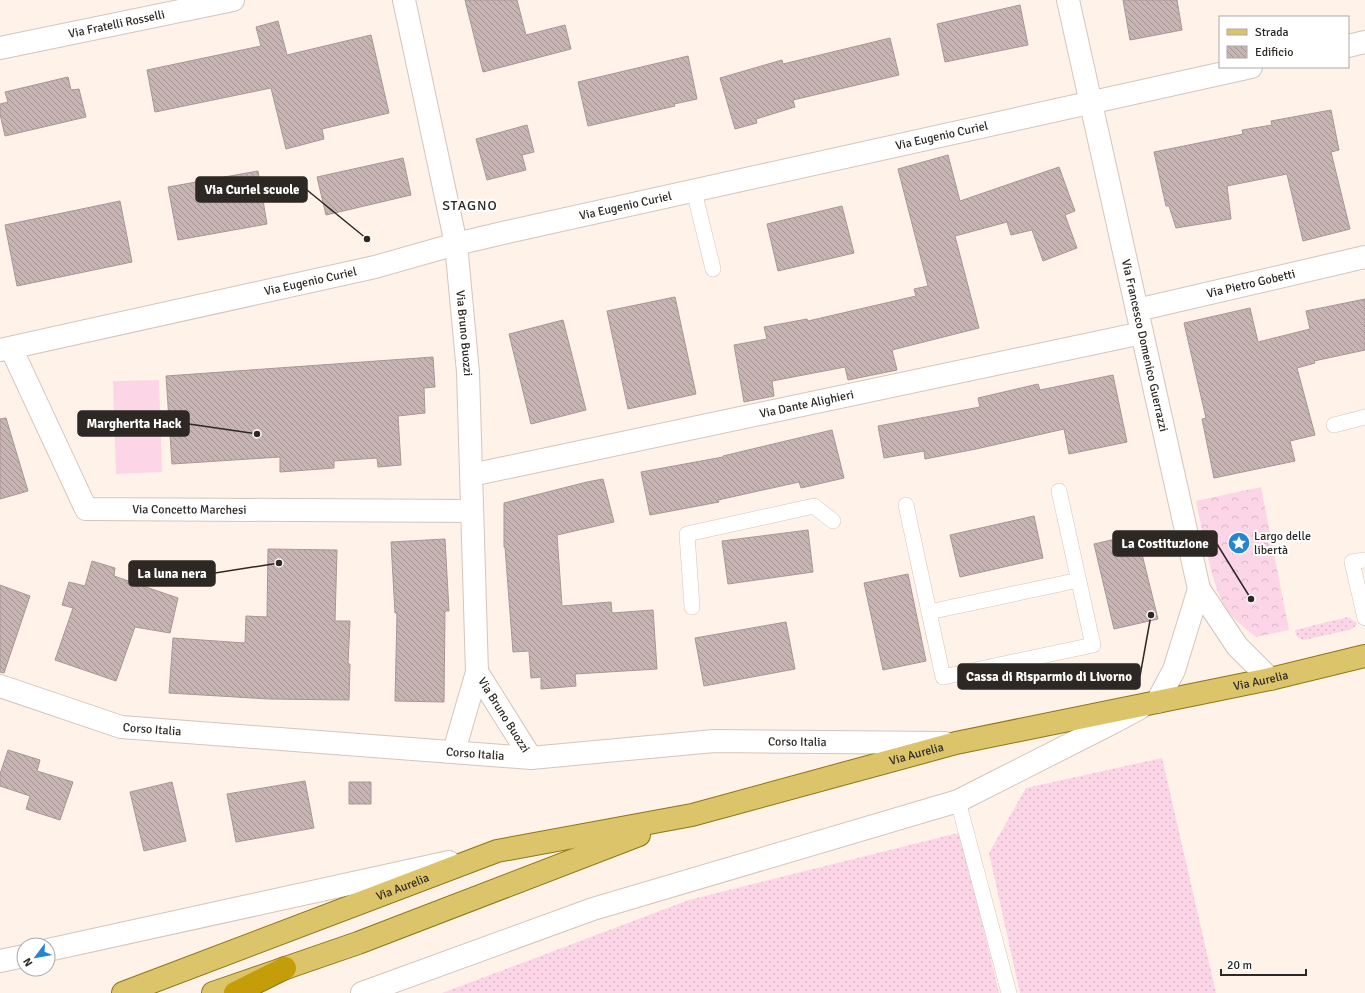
<svg xmlns="http://www.w3.org/2000/svg" width="1365" height="993" font-family="Signika,sans-serif">
	<style>
		.grass { fill: url(#grass-dots) }
		.forest { fill: url(#forest-crowns) }
		.pitch { fill: #fcd6e7 }
		.building { fill: url(#building-back-hatch); stroke: #a99695 }
		.lines { fill: none; stroke-linecap: round; stroke-linejoin: round }
		.lane-casing { stroke: #d4c5ba; stroke-width: 16 }
		.street-casing { stroke: #d4c5ba; stroke-width: 24 }
		.secondary-casing { stroke: #d4c5ba; stroke-width: 24 }
		.primary-casing { stroke: #907412; stroke-width: 24 }
		.highway-casing { stroke: #907412; stroke-width: 24 }
		.lane { stroke: #fff; stroke-width: 15 }
		.street { stroke: #fff; stroke-width: 22 }
		.secondary { stroke: #fff; stroke-width: 22 }
		.primary { stroke: #dcc46b; stroke-width: 22 }
		.highway { stroke: #c59d08; stroke-width: 22 }
		.labels { text-anchor: middle; stroke-width: 4; stroke-linejoin: round; paint-order: stroke }
		.street-label { font-size: 12px; fill: #2d2824; stroke: #fff }
		.poi-label { font-size: 12px; fill: #2d2824; stroke: #fff; text-anchor: start }
		.quarter-label { font-size: 14px; letter-spacing: 1px; fill: #2d2824; stroke: #fff }
		.leader { fill: none; stroke: #2d2824; stroke-width: 1.5 }
		.callout-dot { fill: #2d2824; stroke: #fff; stroke-width: 1.5 }
		.callout { fill: #2d2824; stroke: #2d2824; stroke-width: 1.5 }
		.callout-label { font-size: 13px; text-anchor: middle; font-weight: bold; fill: #fff }
	</style>
	<defs>
		<pattern id="grass-dots" width="8" height="8" patternUnits="userSpaceOnUse"><rect width="8" height="8" fill="#fcd6e7"/><path d="M2 2h.1M6 6h.1" fill="none" stroke="#d8b8c6" stroke-width="1.8" stroke-linecap="round"/></pattern>
		<pattern id="forest-crowns" width="20" height="18" patternUnits="userSpaceOnUse"><rect width="20" height="18" fill="#fcd6e7"/><path d="M2 6a3 3 0 1 1 6 0M12 15a3 3 0 1 1 6 0" fill="none" stroke="#d8b8c6"/></pattern>
		<pattern id="building-back-hatch" width="6" height="6" patternUnits="userSpaceOnUse"><rect width="6" height="6" fill="#c7b4b3"/><path d="M-1 5l2 2M0 0l6 6M5-1l2 2" fill="none" stroke="#a29291"/></pattern>
	</defs>
	<rect width="100%" height="100%" fill="#fef2e9"/>
	<path class="grass" d="M1348 617 1357 623 1355 627 1349 630 1304 640C1298 638 1296 637 1295 630Z
		M1162 758 1216 993H1020L989 853 1026 788Z
		M958 833 963 844 999 993H442L689 900Z"/>
	<path class="forest" d="M1261 487 1289 630 1256 637C1246 629 1234 620 1227 610 1210 582 1203 533 1196 501Z"/>
	<path class="pitch" d="M159 380 162 472 116 474 113 381Z"/>
	<path class="building" d="M465 0H517L526 35 565 25 571 49 483 72Z
		M1123 0H1177L1182 30 1130 40Z
		M1020 5 1028 45 945 62 937 24Z
		M278 21 287 55 371 35 389 113 322 129 324 139 286 149 271 88 155 112 147 70 261 46 256 27Z
		M890 38 899 75 793 100 795 107 756 119 757 123 735 129 720 78 782 60 783 64Z
		M688 56 697 99 674 104 675 106 588 126 578 82Z
		M68 77 71 90 79 89 86 117 5 136 0 114V104L8 102 5 92Z
		M1331 110 1339 150 1331 152 1350 229 1303 241 1287 174 1227 186 1231 219 1176 228 1169 206H1166L1154 152 1243 134 1242 130 1272 125 1271 121Z
		M527 125 534 152 522 155 526 170 487 180 476 139Z
		M948 155 960 201 1059 167 1075 211 1065 215 1077 248 1043 261 1032 230 1011 235 1007 222 955 236 979 328 892 350 897 370 848 380 845 367 772 381 774 396 744 402 734 345 767 339 764 327 807 319 808 321 916 296 914 289 928 286 898 169Z
		M403 158 411 195 326 215 317 177Z
		M258 171 267 224 178 240 168 187Z
		M120 201 132 262 17 286 5 225Z
		M842 206 854 253 778 271 767 224Z
		M675 297 696 394 628 409 607 311Z
		M1365 299V350L1314 361 1315 363 1297 368 1315 435 1290 441 1295 461 1214 478 1202 419 1206 418 1184 323 1250 308 1258 342 1310 329 1306 311Z
		M563 320 586 410 531 424 509 334Z
		M433 357 435 387 424 388 425 413 398 416 401 465 378 467 377 458 334 461V468L280 472V457L172 464 166 376Z
		M1113 375 1127 442 1069 454 1064 429 976 449 925 459 924 451 884 458 878 426 980 407 978 398 1038 384 1040 390Z
		M6 418 28 491 0 499V419Z
		M832 430 844 478 801 488 799 482 718 500 719 502 650 515 641 472 723 457V456Z
		M603 479 614 522 557 535 562 606 611 602 612 613 653 610 657 669 575 674 576 686 541 689V677L531 678 529 651 513 652 505 547H504V503L587 482Z
		M1034 516 1043 558 960 577 950 535Z
		M808 530 813 572 728 584 722 541Z
		M1137 534 1158 619 1114 629 1094 544Z
		M445 539 449 611H445L444 702 395 701 397 613H395L391 542Z
		M268 549 337 550 335 621H350L348 664H350L349 700 269 699 169 693 173 638 245 643 246 616 267 617Z
		M92 561 115 568 114 576 178 598 170 633 135 627 116 681 55 660 73 608 62 605 69 582 85 586Z
		M908 574 926 661 883 670 864 583Z
		M0 585 30 596 4 673 0 672Z
		M786 622 795 669 704 686 695 638Z
		M8 750 40 760 37 771 73 782 60 820 26 809 30 796 0 786V774Z
		M305 781 314 828 236 842 227 794Z
		M172 782 186 841 144 851 130 792Z
		M349 782H371V804H349Z"/>
	<g class="lines">
		<g class="lane-casing">
			<path id="lane" d="M694 191 713 269
				M1334 425 1365 417
				M906 505 943 677 1093 645 1059 491
				M1365 560 1352 562 1365 618
				M692 607 687 534 814 506 833 521
				M929 612 1079 580
				M958 801 1009 993"/>
		</g>
		<g class="street-casing">
			<g id="street">
				<path id="s1" d="M404 0 456 244 468 372 477 672"/>
				<path d="M1348 46 1365 42"/>
				<path id="s2" d="M0 48 233 0"/>
				<path id="s3" d="M1137 310 1365 257"/>
				<path id="s4" d="M11 348 86 509 472 511"/>
				<path id="s5" d="M0 350 375 267 456 244 507 232 1251 67"/>
				<path id="s6" d="M471 475 1142 333"/>
				<path id="s7" d="M0 686 121 727 531 758 714 741 945 743"/>
				<path id="s8" d="M454 751 477 672 531 758"/>
				<path d="M362 993 593 909 958 801 1112 723 1140 708"/>
			</g>
		</g>
		<g class="secondary-casing">
			<g id="secondary">
				<path id="s9" d="M1068 0 1199 589 1237 646 1270 679"/>
				<path d="M1157 702 1174 670 1199 589"/>
				<path d="M48 950 449 862"/>
				<path d="M0 961 24 956"/>
			</g>
		</g>
		<g class="primary-casing">
			<g id="primary">
				<path id="s10" d="M123 993 497 851 692 815 956 743 1270 679 1365 656"/>
				<path d="M213 993 358 943 639 835"/>
			</g>
		</g>
		<g class="highway-casing">
			<path id="highway" d="M235 993 285 968"/>
		</g>
		<use href="#lane" class="lane"/>
		<use href="#street" class="street"/>
		<use href="#secondary" class="secondary"/>
		<use href="#primary" class="primary"/>
		<use href="#highway" class="highway"/>
	</g>
	<defs>
		<g id="sight-disc" transform="scale(1.15)"><circle r="9.5" fill="#2485d1" stroke="#fff"/><path d="M0-6L1.8-2.2L6-1.7L2.9 1.2L3.7 5.4L0 3.3L-3.7 5.4L-2.9 1.2L-6-1.7L-1.8-2.2Z" fill="#fff"/></g>
	</defs>
	<g fill-rule="evenodd">
		<use href="#sight-disc" x="1239" y="543"/>
	</g>
	<g class="labels">
		<g class="street-label">
			<text dy="4" stroke="none"><textPath href="#s2" startOffset="119">Via Fratelli Rosselli</textPath></text>
			<text dy="4" stroke="none"><textPath href="#s5" startOffset="966">Via Eugenio Curiel</textPath></text>
			<text dy="4" stroke="none"><textPath href="#s5" startOffset="642">Via Eugenio Curiel</textPath></text>
			<text dy="4" stroke="none"><textPath href="#s5" startOffset="318">Via Eugenio Curiel</textPath></text>
			<text dy="4" stroke="none"><textPath href="#s3" startOffset="117">Via Pietro Gobetti</textPath></text>
			<text dy="4" stroke="none"><textPath href="#s1" startOffset="339">Via Bruno Buozzi</textPath></text>
			<text dy="4" stroke="none"><textPath href="#s9" startOffset="354">Via Francesco Domenico Guerrazzi</textPath></text>
			<text dy="4" stroke="none"><textPath href="#s6" startOffset="343">Via Dante Alighieri</textPath></text>
			<text dy="4" stroke="none"><textPath href="#s4" startOffset="281">Via Concetto Marchesi</textPath></text>
			<text dy="4" stroke="none"><textPath href="#s10" startOffset="1183">Via Aurelia</textPath></text>
			<text dy="4" stroke="none"><textPath href="#s8" startOffset="133">Via Bruno Buozzi</textPath></text>
			<text dy="4" stroke="none"><textPath href="#s7" startOffset="159">Corso Italia</textPath></text>
			<text dy="4" stroke="none"><textPath href="#s7" startOffset="806">Corso Italia</textPath></text>
			<text dy="4" stroke="none"><textPath href="#s7" startOffset="483">Corso Italia</textPath></text>
			<text dy="4" stroke="none"><textPath href="#s10" startOffset="831">Via Aurelia</textPath></text>
			<text dy="4" stroke="none"><textPath href="#s10" startOffset="299">Via Aurelia</textPath></text>
		</g>
		<g class="poi-label">
			<text x="1254" y="540">Largo delle<tspan x="1254" dy="14">libertà</tspan></text>
		</g>
		<g class="quarter-label">
			<text x="470" y="210">STAGNO</text>
		</g>
	</g>
	<path class="leader" d="M367 239L307 190M257 434L189 424M1251 599L1217 544M279 563L215 573M1151 615L1140 676"/>
	<g class="callout-dot">
		<circle cx="367" cy="239" r="4"/>
		<circle cx="257" cy="434" r="4"/>
		<circle cx="1251" cy="599" r="4"/>
		<circle cx="279" cy="563" r="4"/>
		<circle cx="1151" cy="615" r="4"/>
	</g>
	<g class="callout">
		<rect x="196" y="177" width="111" height="25" rx="4"/>
		<rect x="78" y="411" width="111" height="25" rx="4"/>
		<rect x="1113" y="531" width="104" height="25" rx="4"/>
		<rect x="129" y="561" width="86" height="25" rx="4"/>
		<rect x="958" y="664" width="182" height="25" rx="4"/>
	</g>
	<g class="callout-label">
		<text x="252" y="194">Via Curiel scuole</text>
		<text x="134" y="428">Margherita Hack</text>
		<text x="1165" y="548">La Costituzione</text>
		<text x="172" y="578">La luna nera</text>
		<text x="1049" y="681">Cassa di Risparmio di Livorno</text>
	</g>
	<rect x="1219" y="16" width="130" height="52" fill="#ffffff" stroke="#aba9a7"/>
	<rect x="1227" y="29" width="20" height="6" fill="#dcc46b" stroke="#aba9a7"/>
	<text x="1255" y="36" font-size="12" fill="#2d2824">Strada</text>
	<rect x="1227" y="46" width="20" height="12" fill="url(#building-back-hatch)" stroke="#aba9a7"/>
	<text x="1255" y="56" font-size="12" fill="#2d2824">Edificio</text>
	<g transform="translate(36 957) rotate(238)"><circle r="19" fill="#ffffff" stroke="#aba9a7"/>
	<path d="M0-3L7 15L0 10L-7 15Z" fill="#2485d1"/>
	<text y="-6" font-size="11" font-weight="bold" text-anchor="middle" fill="#2d2824">N</text>
	</g>
	<path d="M1221 969v6h85v-6" fill="none" stroke="#2d2824" stroke-width="2"/>
	<text x="1227" y="969" font-size="12" fill="#2d2824" stroke="#ffffff" stroke-width="3" paint-order="stroke">20 m</text>
</svg>
